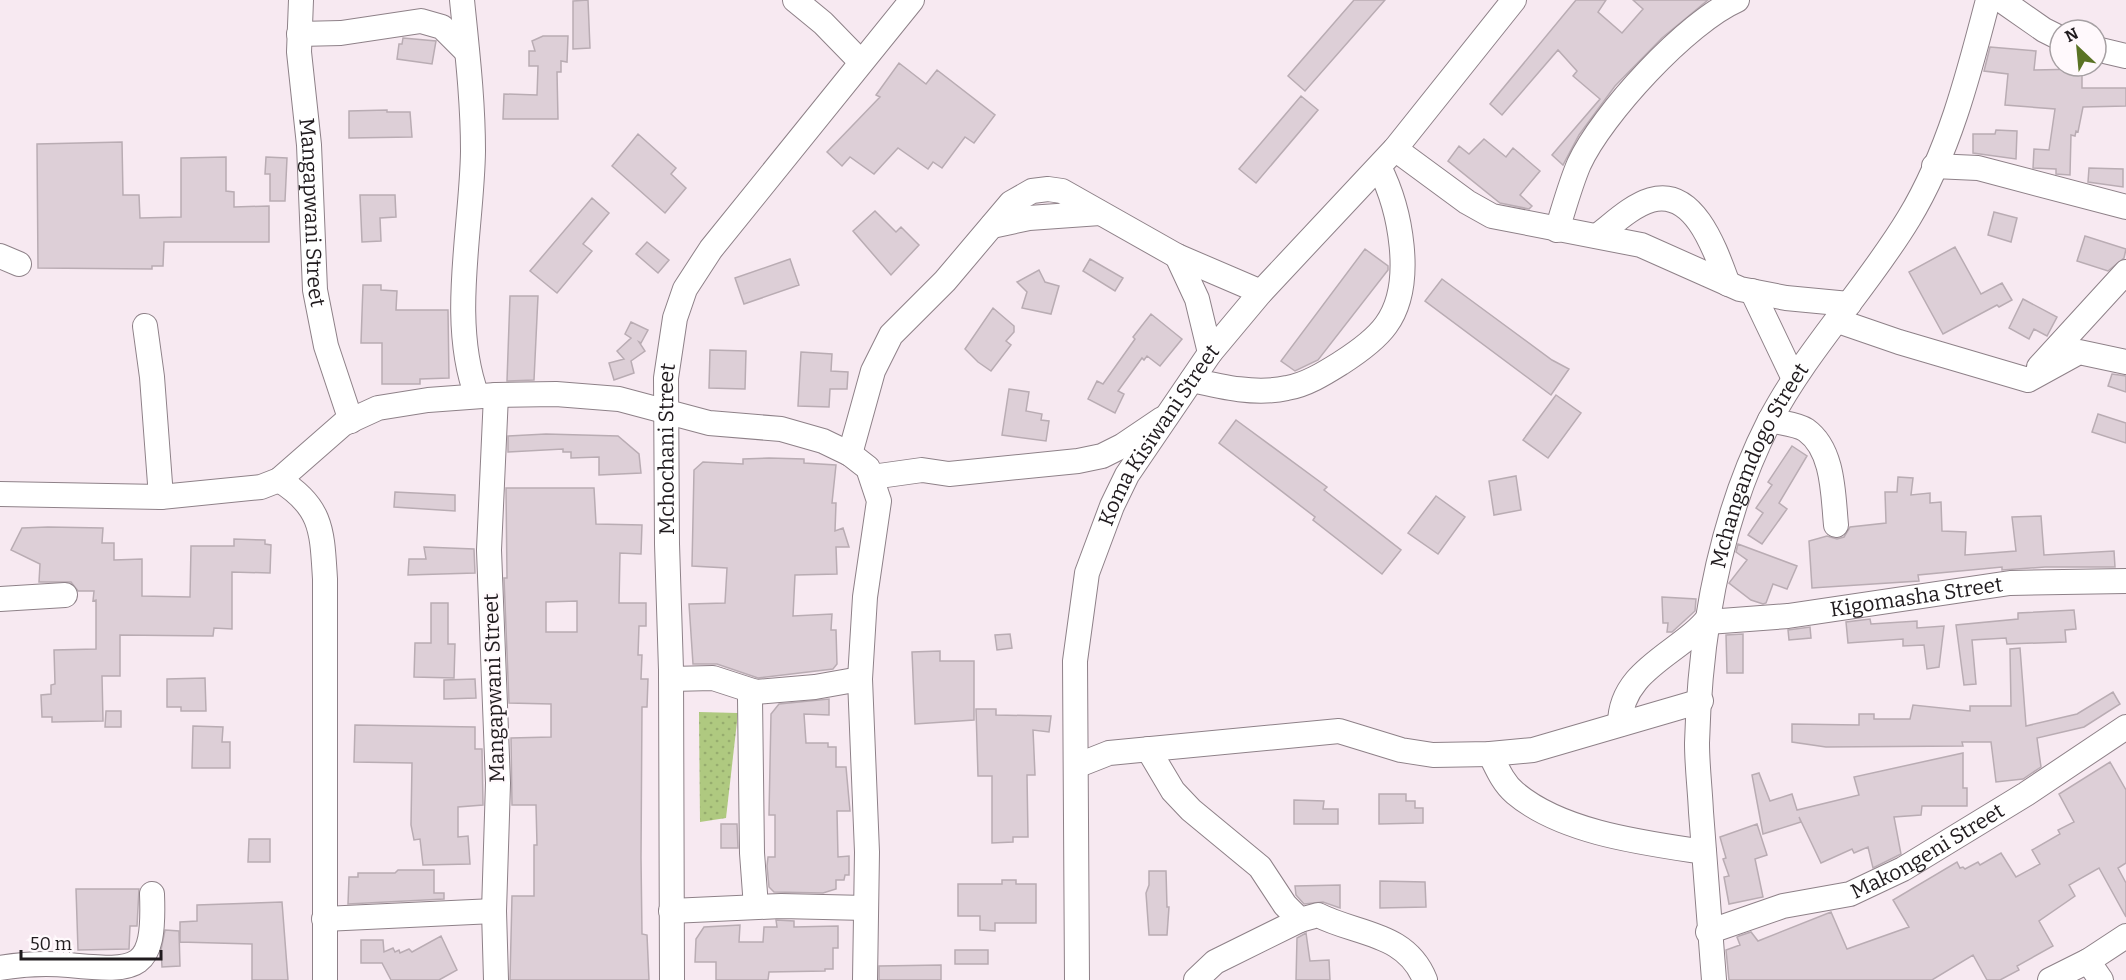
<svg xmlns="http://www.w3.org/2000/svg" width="2126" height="980" font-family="Bitter,serif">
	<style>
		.grass { fill: url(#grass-dots) }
		.building { fill: #ddcfd7; stroke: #b9acb3; stroke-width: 1.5; fill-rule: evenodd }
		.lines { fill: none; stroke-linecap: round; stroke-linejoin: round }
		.minor-casing { stroke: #8e8188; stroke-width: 26 }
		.minor { stroke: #fff; stroke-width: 24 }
		.labels { text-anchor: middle; stroke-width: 4.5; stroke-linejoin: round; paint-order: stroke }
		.street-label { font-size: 21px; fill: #201b1e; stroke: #fff9fc }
	</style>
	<defs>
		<pattern id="grass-dots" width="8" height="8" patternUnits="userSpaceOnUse" patternTransform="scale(1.5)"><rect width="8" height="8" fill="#afc980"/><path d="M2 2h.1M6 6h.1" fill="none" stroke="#96ac6e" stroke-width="1.8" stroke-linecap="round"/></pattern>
	</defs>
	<rect width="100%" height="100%" fill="#f7e9f1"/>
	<path class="grass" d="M699 712 738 713 726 818 700 822Z"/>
	<path class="building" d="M588 0 590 48 573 49V1Z
		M1354 0H1385L1305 91 1288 76Z
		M1576 0H1606L1598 12 1622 33 1643 9 1633 0H1708L1662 38 1615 86 1579 135 1563 165 1552 155 1600 99 1573 76 1577 71 1558 50 1502 115 1490 104Z
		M543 36H568L567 62 561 61V72H557L558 119H503L504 94 537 95 538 66H529V51H535L532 41Z
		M403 38 436 41 432 64 397 59 399 44H402Z
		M1990 47 2036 51 2034 70 2082 69V88H2126V106L2083 107 2078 132 2076 131 2075 136 2071 135 2070 175 2056 174V169L2033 168 2034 149 2049 150 2055 109 2005 105 2008 74 1984 71Z
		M899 63 926 84 937 70 995 115 974 143 965 137 942 168 933 162 928 169 898 148 874 174 850 157 842 166 827 152 880 97 876 95Z
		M1301 96 1318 110 1256 183 1239 169Z
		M387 110V112H410L412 137 349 138V111Z
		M1996 130 2017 131 2016 159 1973 153V134H1995Z
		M638 134 676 168 671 174 686 188 665 213 612 166Z
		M1484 139 1506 157 1513 148 1540 171 1520 195 1532 206 1529 209 1500 203 1448 161 1459 146 1469 154Z
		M122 142 123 195H139L140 218 181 217V158L226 157V191L234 192V207L269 206V242H164L163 266H152V269L38 268 37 144Z
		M266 157 287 158 285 201H270V174H265Z
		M2089 168 2123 169V187L2088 182Z
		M360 195H395L396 217 380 218 381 241 362 242Z
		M592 198 609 213 583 244 592 251 557 293 530 271Z
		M875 211 896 232 901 227 919 245 891 275 853 231Z
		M1994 212 2017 218 2011 242 1988 235Z
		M2085 236 2126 249 2124 258 2108 271 2077 261Z
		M647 242 669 260 658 273 636 254Z
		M1955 247 1981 294 2002 283 2012 300 1999 307 1997 305 1943 334 1909 272Z
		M1365 249 1388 266V270L1318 360 1295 371 1281 361Z
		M790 259 799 285 744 304 735 278Z
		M1090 259 1123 278 1115 291 1083 271Z
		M1039 270 1045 282 1059 286 1051 314 1022 308 1027 292 1017 282Z
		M1442 279 1552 360 1569 369 1551 395 1425 301Z
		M363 285H381V290L397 291 396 310H448L449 378 420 379V384H382V343H361Z
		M510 296H538L534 380 507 381Z
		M2023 299 2057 317 2047 336 2034 329 2029 339 2009 328Z
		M993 308 1014 326V332L1006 341 1011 345 991 371 978 362 965 349Z
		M1151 314 1182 339 1160 366 1147 356 1144 360 1142 358 1118 391 1124 394 1115 413 1088 399 1097 381 1103 384 1135 339 1133 337Z
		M631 322 648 330 641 343 639 342 645 351 631 361 634 373 614 380 609 363 624 359 617 351 631 338 625 334Z
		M710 350 746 351 745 389 709 388Z
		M801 352 832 354 831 371 848 372 847 389H830L829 407 798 406Z
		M2112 374 2126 376V392L2108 386Z
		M1009 389 1029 392 1026 411 1042 414 1041 420 1049 421 1046 441 1002 435Z
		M1556 395 1581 413 1548 458 1523 440Z
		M2098 414 2126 423V443L2092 432Z
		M1236 420 1327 487 1324 490 1401 550 1382 574 1313 520 1315 517 1219 443Z
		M546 434 618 436 639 454 641 473 599 475V457L571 458V452H563V449L508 452V436Z
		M1792 446 1807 456 1779 503 1787 509 1762 544 1748 535 1763 513 1756 508 1772 485 1768 482Z
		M769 458 804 459V463L836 465 832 503H836L835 531 843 528 849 547H836L837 574 795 575 793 616 832 614 831 630H836L837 664 833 669 758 678 717 664H693L689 604 725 603 727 568 692 566 694 470 703 462 743 464V459Z
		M1516 476 1521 510 1494 515 1489 481Z
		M1898 477 1913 478 1911 495 1930 493V503L1941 502 1942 531 1966 532 1965 555 2016 551 2012 517 2041 516 2044 555 2114 551 2115 567H2045L2002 570V567L1918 575 1919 581 1812 588 1809 541 1827 536 1837 539 1844 537 1850 527 1886 523 1885 492H1897Z
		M506 488H594L596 524 642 525 641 554 620 553 619 603H646V626H639L638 655H642L641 679H648L647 707H642L641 858 642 934 647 935 649 980H510L512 896H534V845H537L536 805H512L511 738 551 737V704L509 703 504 578H507ZM577 601V632H546V602Z
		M395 492 455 495V511L394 507Z
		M1436 496 1465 517 1438 554 1408 533Z
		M48 527 103 528 102 543H114V560L142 559V596L190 597 191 546H234V539L265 540V544L271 545 270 573 232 572V629L214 628 213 636 120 635V676H102L103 721 52 722V717H42L41 695 51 694V685L55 684 54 650 96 649V600L93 601 94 591H78L71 582H39L40 564 11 550 22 528Z
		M1738 544 1797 566 1787 589 1773 584 1766 603 1763 604 1751 600 1729 583 1747 560 1736 552Z
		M424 547 474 549 475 573 408 575 409 559H426Z
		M1662 597 1696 599 1695 611 1672 632H1667L1668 623H1663Z
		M431 603H448V644H455L454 678 414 677 415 643H431Z
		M2074 610 2076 629 2065 630 2066 642 2007 644 2006 638 1972 640 1976 684 1964 685 1956 625 2018 619V613Z
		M1870 619 1871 624 1917 621V628L1944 626 1939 667 1927 669 1924 645 1903 646V639L1848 643 1846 622Z
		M1810 627 1811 638 1789 640 1788 630Z
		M1010 634 1012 648 997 650 995 635Z
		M1743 634V673H1727L1726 635Z
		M2020 648 2026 726 2077 714 2113 692 2120 704 2084 727 2037 738 2041 767 2023 779 1996 782 1991 742H1962L1963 746 1826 747 1792 742V724L1859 725V714H1874V719H1910L1913 705 1970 711V706H2011L2010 649Z
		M940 651V661H974V720L915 724 912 652Z
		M205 678 206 711H181V707H167V679Z
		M475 679 476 698 444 699V680Z
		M829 699V715L804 714 806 743H828V747H836V767H846L850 811H837L838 857 849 856V875H845L844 880H836V889L823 893 774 892 769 887 767 866 768 857H775V815H769L771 714 779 704Z
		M976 709H996V715L1051 716 1049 732 1033 730 1035 775H1027L1028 837H1013V842L992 843V776H978Z
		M106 711H121V727H105Z
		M355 725 475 727V749H482L483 805 458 807V837L468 836 470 864 423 865 420 839 414 840 411 825 412 763 354 762Z
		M193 726 223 727 222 742H230V768H192Z
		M1963 753V788H1967V806H1922L1921 815 1894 817 1901 854 1873 868 1868 847 1854 853 1852 849 1821 863 1799 817 1801 822 1763 834 1752 775 1759 773 1770 801 1792 794 1797 810 1859 795 1854 777Z
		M2110 762 2126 790V863L2118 868 2126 883V917L2099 868 2069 885 2075 896 2039 921 2053 946 2017 966 2019 970 2000 980H1987L1973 955 1932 980H1729L1726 950 1740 945 1737 937 1739 936 1751 932 1758 941 1831 912 1847 949 1909 927 1893 900 1957 862 1960 868 1963 867 1965 869 1978 862 1980 865 2001 853 2016 877 2040 864 2032 850 2060 834 2058 830 2074 822 2059 794Z
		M1379 794H1406V801H1415V808H1423V823L1379 824Z
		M1294 800 1324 801 1323 809H1338V824H1294Z
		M721 824H737L738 848H721Z
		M1757 824 1767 855 1755 859 1763 897 1729 904 1724 877 1729 876 1723 859 1726 858 1720 837Z
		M249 839H270V862H248Z
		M398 870H434V893H444V899L348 904 349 877H358V873H395Z
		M1149 871H1166L1167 907H1169L1167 935H1149L1146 893 1149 885Z
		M1002 880H1016V884H1036V923H995V931L980 930V916H958V884H1002Z
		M1380 881 1425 882 1426 907 1380 908Z
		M1340 885V908L1323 902 1304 904 1296 895 1295 886Z
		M76 889H139L137 926H130L129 949 78 950Z
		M282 902 288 980H252V944L180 942V922L197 921V905Z
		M776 920 794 921V927L838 926V948H833V969H825V971L769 972 768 980H716V962H695L696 939 704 927 740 925 739 942H763L764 927H777Z
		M165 930 179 931 180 966 162 967 161 950Z
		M1306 933 1310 961 1329 960 1330 980H1296L1297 938Z
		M441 936 457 970 439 980H391L382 963H361V940H383L384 952 393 948 395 952 399 950 400 953 409 949 412 952Z
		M955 950H988V964H955Z
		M941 965V980H879V966Z"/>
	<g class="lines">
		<g class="minor-casing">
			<g id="minor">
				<path id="s1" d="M301 0 299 52 309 145 315 290 326 346 351 421"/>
				<path d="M462 0C467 50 473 100 473 151 472 228 449 322 477 396"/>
				<path d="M795 0 823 23 861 62"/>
				<path d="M2001 0 2044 30 2060 38"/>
				<path d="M299 34 341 33 421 21 442 27 467 52"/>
				<path d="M2096 49 2126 56"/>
				<path d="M1395 149 1467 202 1492 216 1641 245 1740 289 1786 298 1849 304"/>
				<path d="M1934 166 1978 168 2126 207"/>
				<path d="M992 226 1029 218 1100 213"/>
				<path d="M1557 230C1564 208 1570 185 1579 164 1602 114 1687 22 1737 0"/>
				<path d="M1597 236C1613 224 1631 206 1651 200 1695 187 1716 252 1728 284"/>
				<path d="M0 256 19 264"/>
				<path d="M1177 256 1197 299 1210 353"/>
				<path d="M1752 291 1794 379"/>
				<path d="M1838 321 1899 342 2028 380 2079 352 2126 362"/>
				<path d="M145 326 152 377 161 497"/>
				<path d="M2039 367 2126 272"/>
				<path d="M1192 380C1222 387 1256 395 1287 388 1306 385 1325 373 1341 363 1355 354 1376 339 1386 325 1416 284 1400 208 1379 167"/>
				<path d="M1770 420C1781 423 1797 424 1806 430 1834 450 1833 495 1836 525"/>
				<path d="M850 454 873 371 891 335 945 281 1011 203 1032 191 1048 189 1062 191 1177 256 1261 292"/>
				<path d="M872 477 922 470 949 474 1078 461 1102 456 1122 446 1162 419"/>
				<path d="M279 480C323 507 322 532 325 579V980"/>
				<path d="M0 494 161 497 261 487 279 480 343 424 378 408 428 400 496 395 556 394 619 399 709 423 781 429 823 441 850 454 868 468 879 501 865 597 860 679 867 852 865 980"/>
				<path d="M0 599 65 595"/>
				<path id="s2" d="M1708 622 1788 616 2010 583 2126 581"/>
				<path d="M671 679 713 678 756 692 815 687 860 679"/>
				<path d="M1620 724C1620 669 1682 653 1710 616"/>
				<path d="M1148 749 1173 791 1191 810 1260 867 1285 905 1300 920 1318 915C1357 935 1406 932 1425 980"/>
				<path d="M1490 754C1497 768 1503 783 1515 793 1562 833 1645 843 1704 852"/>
				<path d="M1076 766 1109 753 1339 731 1401 750 1433 755 1490 754 1533 750 1701 701"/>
				<path d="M756 907 752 853 750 699 756 692"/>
				<path d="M671 911 781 906 866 908"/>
				<path d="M324 919 494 911"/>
				<path id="s3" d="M1708 932 1783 906 1850 894 1903 869 2026 794 2126 727"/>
				<path d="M2088 961 2101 980"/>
				<path d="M0 968C23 964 45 963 69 965 139 972 155 971 152 894"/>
				<path d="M496 980 494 911 498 783 489 550 496 395"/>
				<path id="s4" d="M672 980 671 670 667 544 666 378 675 318 685 289 711 249 912 0"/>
				<path id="s5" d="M1077 980 1075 661 1087 573 1112 506 1127 475 1210 353 1261 292 1395 149 1514 0"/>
				<path d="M1196 980 1215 962 1300 920"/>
				<path id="s6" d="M1714 980C1710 924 1705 868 1701 812 1700 789 1697 766 1697 743 1700 634 1719 520 1769 422 1807 349 1867 288 1909 218 1949 152 1969 73 1988 0"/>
				<path d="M2050 980 2088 961 2126 936"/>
			</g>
		</g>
		<use href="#minor" class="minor"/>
	</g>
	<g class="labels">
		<g class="street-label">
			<text dy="7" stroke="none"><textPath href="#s1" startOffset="213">Mangapwani Street</textPath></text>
			<text dy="7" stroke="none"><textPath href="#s5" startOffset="564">Koma Kisiwani Street</textPath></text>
			<text dy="7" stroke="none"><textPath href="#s4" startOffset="531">Mchochani Street</textPath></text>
			<text dy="7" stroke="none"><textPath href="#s6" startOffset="525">Mchangamdogo Street</textPath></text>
			<text dy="7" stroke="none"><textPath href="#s2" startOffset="210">Kigomasha Street</textPath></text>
			<text transform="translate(494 688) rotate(-92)" y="7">Mangapwani Street</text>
			<text dy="7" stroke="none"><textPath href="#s3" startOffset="236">Makongeni Street</textPath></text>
		</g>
	</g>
	<g transform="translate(2078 48) rotate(334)"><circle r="28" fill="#fff9fc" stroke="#a6a0a3" stroke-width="1.5"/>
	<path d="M0-4.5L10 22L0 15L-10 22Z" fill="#5a7324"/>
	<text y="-9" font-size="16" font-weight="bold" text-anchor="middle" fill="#201b1e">N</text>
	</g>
	<path d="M21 950v9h140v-9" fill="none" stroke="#201b1e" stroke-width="3"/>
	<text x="30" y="950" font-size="18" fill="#201b1e" stroke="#fff9fc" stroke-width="4.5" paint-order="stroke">50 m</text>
</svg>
